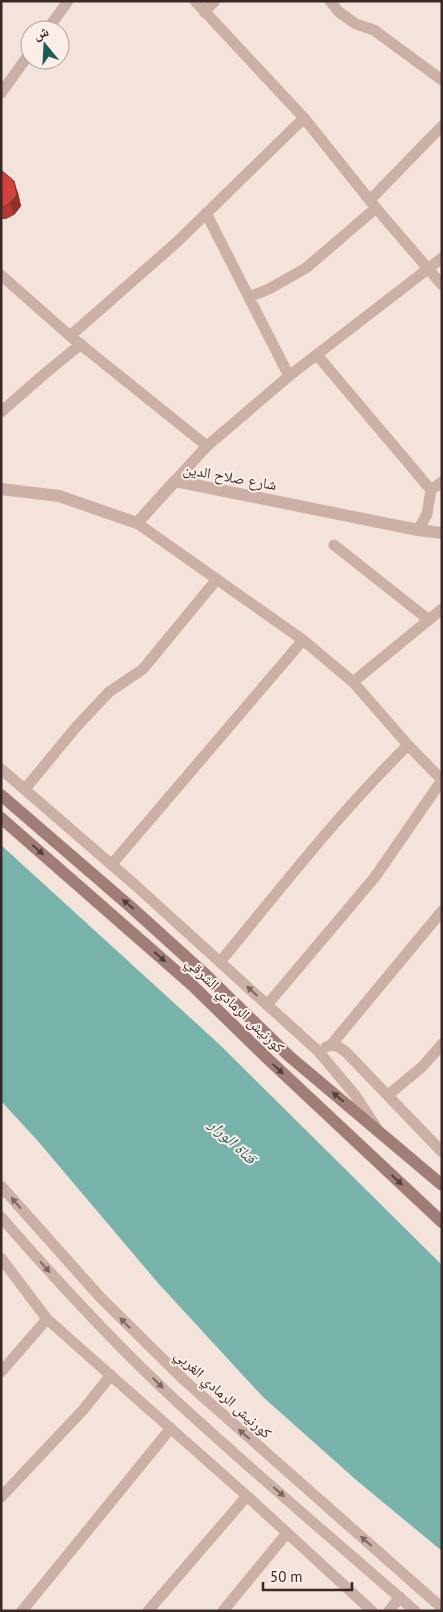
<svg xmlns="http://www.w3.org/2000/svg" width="443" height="1612" font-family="'PT Sans','Noto Naskh Arabic',sans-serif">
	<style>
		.water { fill: #77b3aa }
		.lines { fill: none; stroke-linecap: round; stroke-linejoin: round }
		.minor { stroke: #cdb0a5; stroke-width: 11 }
		.tertiary { stroke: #cdb0a5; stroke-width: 12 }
		.secondary { stroke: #a17d77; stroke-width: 12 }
		.wall { fill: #b33a34 }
		.shaded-wall { fill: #922f2b }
		.building { fill: #d0433d; stroke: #922f2b }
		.oneway { fill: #523e3b }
		.oneway2 { fill: #7b6660 }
		.labels { text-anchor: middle; stroke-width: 4; stroke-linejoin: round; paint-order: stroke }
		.street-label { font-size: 15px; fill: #382927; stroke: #fbeee8 }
		.water-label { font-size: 16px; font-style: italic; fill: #195e54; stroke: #fbeee8 }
	</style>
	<rect width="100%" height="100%" fill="#f4e3db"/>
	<path class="water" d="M1 845 219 1044 442 1265V1551L355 1479 262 1396 158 1283 37 1140 1 1101Z"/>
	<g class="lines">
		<path class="minor" d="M195 1 304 118 376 208 442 285
			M330 1 339 12 356 24 374 30 442 80
			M204 12 215 1
			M47 30 68 1
			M1 93 30 53
			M370 200 442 126
			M206 213 289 376
			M1 275 70 336 207 446
			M249 297 269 289 306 268 376 208
			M70 336 177 242 304 118
			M317 355 431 490
			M1 412 42 376 81 344
			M175 481 207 446 289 376 442 258
			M137 523 303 640 353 682 408 745 442 780
			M418 530 427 514 431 490 442 482
			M334 545 429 620
			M353 682 442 609
			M1 769 134 884 318 1051 355 1095 376 1127
			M25 789 77 726 109 692 143 669 217 579
			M112 864 303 640
			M220 962C281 888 339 813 408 745
			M267 1005 375 877 442 780
			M331 1045 442 911
			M326 1047 331 1045 339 1047 346 1052 442 1152
			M388 1095 422 1067 442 1044
			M1 1186 101 1298 184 1380 442 1608
			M1 1217C56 1280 112 1341 173 1398 252 1471 334 1540 415 1611
			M1 1258 47 1319 247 1496 372 1611
			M1 1372 47 1319
			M1 1497 83 1410 111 1375
			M22 1611 171 1428
			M148 1611 247 1496
			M223 1611 287 1533
			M389 1611 400 1597"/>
		<path class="tertiary" d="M1 489 59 496 137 523 175 481 418 530 442 533"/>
		<path class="secondary" d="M1 795 132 908 206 975 289 1056 442 1185
			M1 818 192 985 269 1060 442 1222"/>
	</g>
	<path class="wall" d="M1 170 18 193 21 206 14 215 6 219H1Z"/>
	<path class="shaded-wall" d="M14 181 18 193 21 206 14 215 10 203Z"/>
	<path class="building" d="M1 170 14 181 17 195 10 203 2 208Z"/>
	<defs><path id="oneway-solid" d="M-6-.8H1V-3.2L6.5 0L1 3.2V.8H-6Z" transform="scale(1.25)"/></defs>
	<g class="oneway">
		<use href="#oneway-solid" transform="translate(38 850) rotate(41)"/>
		<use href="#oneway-solid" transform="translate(128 904) rotate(-139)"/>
		<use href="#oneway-solid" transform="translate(160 957) rotate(41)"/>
		<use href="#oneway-solid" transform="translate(278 1069) rotate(43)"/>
		<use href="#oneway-solid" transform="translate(338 1097) rotate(-140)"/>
		<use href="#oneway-solid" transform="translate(397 1180) rotate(43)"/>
	</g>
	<g class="oneway2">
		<use href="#oneway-solid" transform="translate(252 991) rotate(-137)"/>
		<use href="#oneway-solid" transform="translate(16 1203) rotate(-131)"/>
		<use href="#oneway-solid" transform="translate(45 1267) rotate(48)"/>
		<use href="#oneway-solid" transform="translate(125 1323) rotate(-134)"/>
		<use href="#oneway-solid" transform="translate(158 1383) rotate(44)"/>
		<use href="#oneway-solid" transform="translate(244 1434) rotate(-139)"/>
		<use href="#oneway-solid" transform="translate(279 1492) rotate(41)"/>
		<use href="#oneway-solid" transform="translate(366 1541) rotate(-139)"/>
	</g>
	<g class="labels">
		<g class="street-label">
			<text transform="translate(230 477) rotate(10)" y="5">شارع صلاح الدين</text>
			<text transform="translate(235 1005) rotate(44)" y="5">كورنيش الرمادي الشرقي</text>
			<text transform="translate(223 1394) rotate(42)" y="5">كورنيش الرمادي الغربي</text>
		</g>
		<g class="water-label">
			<text transform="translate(233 1141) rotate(43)" y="6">قناة الورار</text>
		</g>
	</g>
	<rect width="443" height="1612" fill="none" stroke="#382927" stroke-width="5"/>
	<g transform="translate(45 45) rotate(342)"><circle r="24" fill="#fbeee8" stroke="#ad9f9b"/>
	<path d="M0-4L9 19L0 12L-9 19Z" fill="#195e54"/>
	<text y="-8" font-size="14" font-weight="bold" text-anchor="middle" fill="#382927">ش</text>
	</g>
	<path d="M263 1582v8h89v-8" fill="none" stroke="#382927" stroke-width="2.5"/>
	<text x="270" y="1582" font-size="15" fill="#382927" stroke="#fbeee8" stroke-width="4" paint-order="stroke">50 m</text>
</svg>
